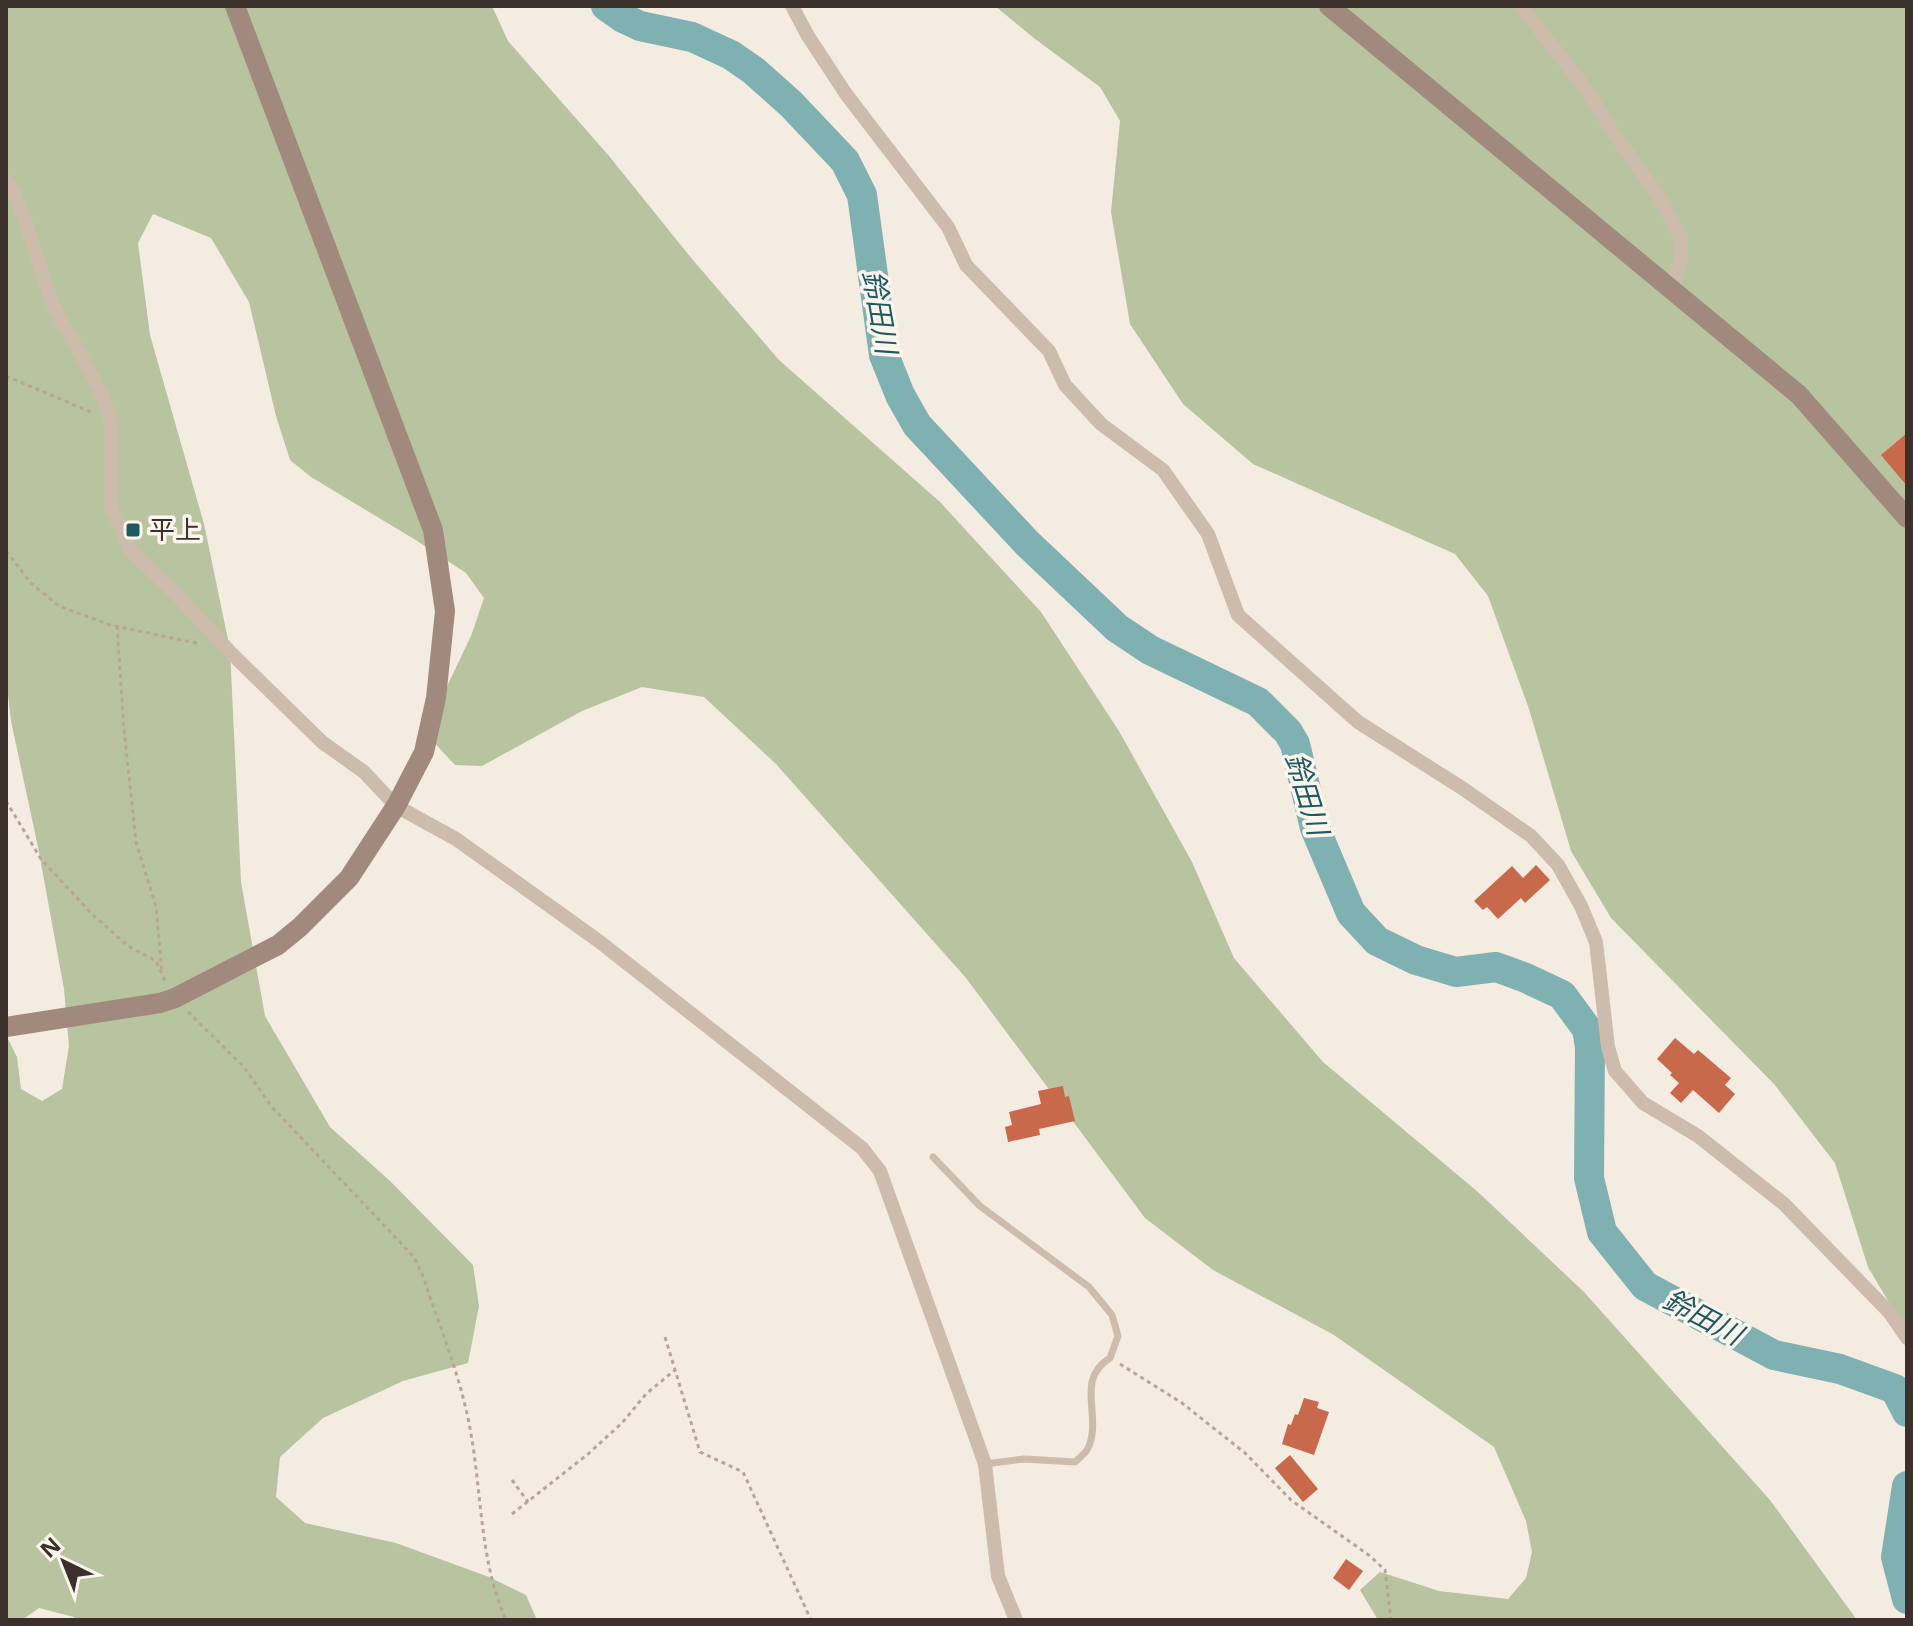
<svg xmlns="http://www.w3.org/2000/svg" width="1913" height="1626" font-family="'Open Sans','Noto Sans JP',sans-serif">
	<style>
		.green { fill: #b8c4a0 }
		.lines { fill: none; stroke-linecap: round; stroke-linejoin: round }
		.river { stroke: #7fb0b2; stroke-width: 30 }
		.building { fill: #c8694b }
		.path { stroke: #b9a596; stroke-width: 3; stroke-dasharray: 4 4; stroke-linecap: butt }
		.lane { stroke: #cdbbac; stroke-width: 7 }
		.street { stroke: #cdbbac; stroke-width: 14 }
		.secondary { stroke: #a18a7d; stroke-width: 20 }
		.poi-dot { fill: #1f5a5e; stroke: #fbf5ee; stroke-width: 3 }
		.labels { text-anchor: middle; stroke-width: 7; stroke-linejoin: round; paint-order: stroke }
		.poi-label { font-size: 26px; fill: #3b302b; stroke: #fbf5ee; text-anchor: start }
		.water-label { font-size: 28px; font-style: italic; fill: #1f5a5e; stroke: #fbf5ee }
	</style>
	<rect width="100%" height="100%" fill="#f4ebe1"/>
	<path class="green" d="M6 6H492L508 41 609 156 692 259 779 360 940 502 1041 612 1119 731 1192 862 1234 958 1323 1062 1478 1192 1584 1292 1770 1500 1857 1620H1378L1360 1590 1380 1572 1439 1591 1508 1599 1526 1578 1532 1552 1526 1521 1494 1447 1334 1335 1213 1270 1145 1218 966 978 776 764 704 697 642 687 582 711 482 766 455 765 429 737 441 699 471 636 484 598 466 573 414 539 311 477 290 460 276 416 249 302 211 238 153 214 138 243 150 335 204 524 230 649 241 882 265 1016 330 1127 390 1181 473 1265 479 1306 468 1363 403 1381 323 1418 280 1457 276 1497 305 1523 396 1543 489 1577 526 1595 537 1620H75L74 1617 39 1608 22 1620H6V1035L17 1057 21 1089 42 1101 62 1089 69 1046 64 989 38 847 11 721 6 677Z
		M995 6H1907V1333L1868 1267 1835 1163 1774 1084 1611 918 1571 851 1529 709 1488 596 1455 554 1253 464 1183 404 1130 324 1111 212 1120 121 1100 87 1035 39Z"/>
	<g class="lines">
		<path class="river" d="M606 6 623 18 640 26 692 37 731 55 754 71 791 104 845 161 862 195 884 355 900 395 917 425 1027 543 1117 628 1150 650 1258 702 1288 732 1295 744 1315 828 1351 913 1377 941 1416 960 1456 972 1496 967 1526 978 1562 995 1587 1029 1590 1047 1589 1178 1602 1232 1645 1286 1774 1355 1840 1369 1895 1389 1907 1412
			M1907 1486 1896 1557 1907 1599"/>
	</g>
	<path class="building" d="M1907 433V486L1881 455Z
		M1536 865 1550 880 1525 903 1521 898 1498 919 1487 907 1483 910 1474 901 1512 866 1523 878Z
		M1675 1038 1694 1054 1698 1050 1731 1078 1725 1085 1735 1094 1719 1113 1693 1090 1681 1103 1670 1093 1679 1083 1670 1075 1672 1073 1657 1059Z
		M1063 1086 1065 1097 1069 1096 1075 1121 1039 1129 1040 1135 1008 1142 1005 1127 1012 1125 1009 1112 1041 1104 1038 1091Z
		M1304 1398 1319 1402 1317 1408 1329 1412 1314 1455 1282 1444 1288 1424 1291 1425 1295 1414 1298 1415Z
		M1290 1455 1318 1489 1303 1502 1275 1468Z
		M1346 1559 1363 1571 1349 1590 1333 1578Z"/>
	<g class="lines">
		<path class="path" d="M6 376 91 412
			M6 551 31 583 59 606 110 625 201 644
			M117 626 124 729 136 842 156 907 162 973
			M6 801 41 859 92 914 128 946 156 961 165 981
			M188 1012 244 1067 271 1106 414 1257 423 1276C440 1328 462 1380 471 1434 482 1496 480 1562 506 1620
			M665 1337 700 1452 743 1472 811 1620
			M1120 1364 1182 1403 1245 1453 1291 1500 1370 1556 1385 1570 1391 1620
			M512 1480 528 1502
			M512 1514 588 1454 622 1423 646 1394 675 1370"/>
		<path class="lane" d="M933 1157 980 1206 1089 1287 1112 1315 1118 1336 1110 1358C1074 1380 1103 1417 1088 1448 1086 1453 1079 1458 1075 1462L1024 1459 985 1464"/>
		<path class="street" d="M792 6 808 36 846 94 948 227 966 265 1049 351 1065 385 1101 424 1163 470 1208 534 1238 615 1358 722 1462 788 1531 836 1558 865 1581 906 1596 942 1608 1047 1615 1071 1643 1103 1698 1136 1784 1204 1890 1313 1907 1338
			M1521 6 1586 89 1613 132 1662 201 1681 238V259L1672 290
			M6 180 14 192 25 220 52 303 102 394 111 422V507L131 550 179 597 231 653 322 742 364 772 396 806 456 839 600 942 862 1148 880 1171 985 1464 998 1576 1016 1620"/>
		<path class="secondary" d="M1329 6 1799 395 1907 518
			M6 1027 160 1003 175 998 278 945 300 927 349 878 396 806 424 752 436 698 445 611 433 530 235 6"/>
	</g>
	<rect class="poi-dot" x="125" y="522" width="16" height="16" rx="4"/>
	<g class="labels">
		<g class="poi-label">
			<text x="149" y="539">平上</text>
		</g>
		<g class="water-label">
			<text transform="translate(880 312) rotate(80)" y="10">鈴田川</text>
			<text transform="translate(1307 794) rotate(73)" y="10">鈴田川</text>
			<text transform="translate(1703 1317) rotate(28)" y="10">鈴田川</text>
		</g>
	</g>
	<rect width="1913" height="1626" fill="none" stroke="#3b302b" stroke-width="16"/>
	<g transform="translate(64 1562) rotate(317)" stroke="#fbf5ee" stroke-width="6" paint-order="stroke">
	<path d="M0-6L14 30L0 20L-14 30Z" fill="#3b302b"/>
	<text y="-12" font-size="22" font-weight="bold" text-anchor="middle" fill="#3b302b">N</text>
	</g>
</svg>
